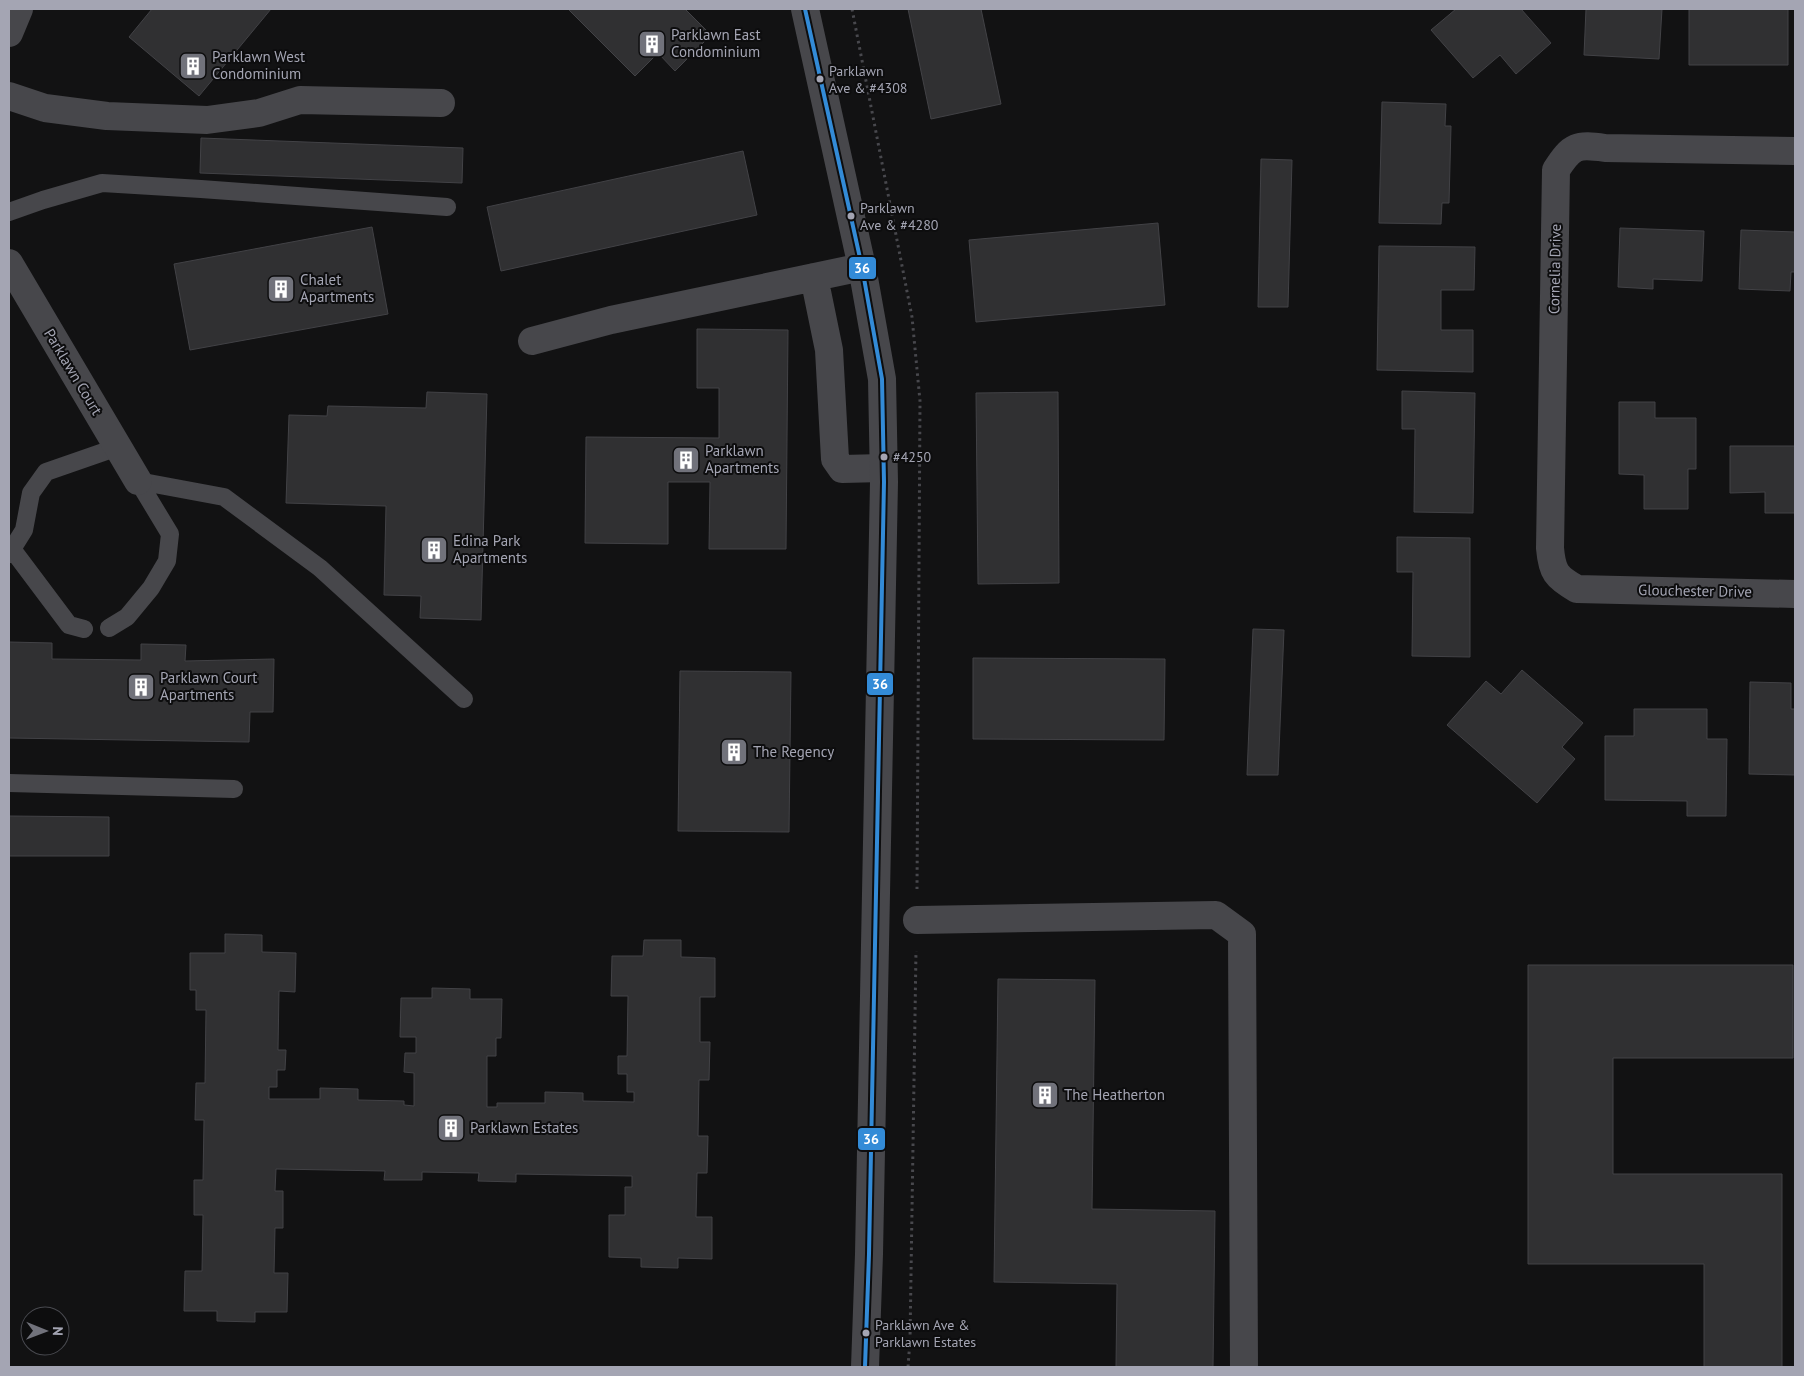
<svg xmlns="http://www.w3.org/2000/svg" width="1804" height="1376" font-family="'PT Sans',sans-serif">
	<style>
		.building { fill: #303032; stroke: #424246 }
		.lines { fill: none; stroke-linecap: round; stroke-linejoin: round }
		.path { stroke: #48484d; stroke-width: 3; stroke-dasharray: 2.5 4; stroke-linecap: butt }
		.service { stroke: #47474b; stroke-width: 18 }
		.minor { stroke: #47474b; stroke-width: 28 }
		.tertiary { stroke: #47474b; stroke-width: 28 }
		.bus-1-casing { stroke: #0d0d0e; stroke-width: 8 }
		.bus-1 { stroke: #338bd7; stroke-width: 4 }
		.bus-dot { fill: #a4a5b3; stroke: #0d0d0e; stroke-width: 2 }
		.labels { text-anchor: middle; stroke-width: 4; stroke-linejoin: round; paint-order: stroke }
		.bus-label { font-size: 14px; fill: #a4a5b3; stroke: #0d0d0e; text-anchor: start }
		.poi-label { font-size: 15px; fill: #a4a5b3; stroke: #0d0d0e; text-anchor: start }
		.street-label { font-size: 15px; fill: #a4a5b3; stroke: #0d0d0e }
		.line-badge { stroke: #0d0d0e; stroke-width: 2 }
		.badge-label { font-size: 14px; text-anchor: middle; font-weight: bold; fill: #fff }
	</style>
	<rect width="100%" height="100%" fill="#121213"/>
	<path class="building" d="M152 9H271L199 96 129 37Z
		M568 9H685L711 35 675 71 658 53 635 76Z
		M908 9H981L1001 104 931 119Z
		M1456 9H1521L1551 43 1516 74 1500 55 1473 78 1431 30Z
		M1586 9H1662L1659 59 1584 55Z
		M1689 9H1788V65H1689Z
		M1382 102 1446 104 1445 126H1451L1449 203H1442L1441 224 1379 223Z
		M201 138 463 148 462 183 200 173Z
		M743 151 757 215 501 271 487 207Z
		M1261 159 1292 160 1288 307H1258Z
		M1158 223 1165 305 976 322 969 240Z
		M372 227 388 314 190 350 174 264Z
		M1620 228 1704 231 1702 281 1653 279V289L1618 287Z
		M1741 230 1795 232V272H1791L1790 291 1739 289Z
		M1379 246 1475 247 1474 290H1441V330H1473V372L1377 370Z
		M697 329 788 330 786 549H709L710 482H668V544L585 543 586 437 719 438V388H697Z
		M1402 391 1475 393 1473 513 1414 512 1415 429H1402Z
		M427 392 487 394 481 620 420 618 421 596 384 595 386 506 286 503 289 415 327 416 328 406 426 408Z
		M1058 392 1059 583 978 584 976 393Z
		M1619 402H1655V418H1696V469H1688V509H1644V475L1619 474Z
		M1730 446H1795V513H1765V492L1730 493Z
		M1397 537 1470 538V657L1412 656 1413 572H1397Z
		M1253 629 1284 630 1278 775H1247Z
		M9 642 52 643V659L141 660V644L186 645 185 661 274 659 273 712H250L249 742 9 738Z
		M973 658 1165 659 1164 740 973 739Z
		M1522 670 1583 723 1562 747 1575 759 1537 803 1447 725 1486 681 1501 694Z
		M680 671 791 672 789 832 678 831Z
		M1750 682 1791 683V709H1795V775L1749 774Z
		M1634 709H1707V739H1727L1726 816H1687V801L1605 800V736H1634Z
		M9 816 109 817V856H9Z
		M225 934 262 935V952L296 953 295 992 279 991 278 1050H286L285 1070H277V1087H269V1099H320V1088L358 1089V1100L404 1101V1105L414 1106V1073L404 1072 405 1053H416V1037H400L401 998H432V988L470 989V999H502L501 1038H496V1056H487V1107H497V1103H545V1092L583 1093V1101L634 1102V1092H627V1074H618V1056H627L628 996H611L612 956H643L644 940H681V957L715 958V997H700V1042H710L709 1080H699L698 1136H708L707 1173H697L696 1217H712V1259L678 1258V1268L641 1267V1258L609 1257V1215H625V1187H632V1176L516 1174V1182L478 1181 479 1173 422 1172V1180H384L385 1171 276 1169 275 1191H283V1228H275L274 1273H288L287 1312H255V1322L217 1321V1311H184L185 1271H202L203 1215H194V1180H203L204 1120H195L196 1083H205L206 1010H196V990H190V953H225Z
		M1528 965H1793V1058H1613V1174H1782V1367H1704V1264H1528Z
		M998 979 1095 980 1092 1209 1215 1211 1213 1367H1116L1117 1284 994 1282Z"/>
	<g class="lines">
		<path class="path" d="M852 9 912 317 920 401 917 889
			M908 1367 910 1340 916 951"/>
		<path class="service" d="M9 212 43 200 102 183 201 189 447 207
			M138 481 224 497 320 568 464 699
			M12 549 69 625 84 629
			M9 554 24 530 31 493 46 472 118 447
			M109 628 127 617 151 588 167 561 170 534 138 481
			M9 783 234 789"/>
		<path class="minor" d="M9 96 45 108 107 116 207 120 259 113 300 100 441 103
			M1795 151 1605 148C1577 144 1572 145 1556 170L1550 548C1552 572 1556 577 1577 589L1795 594
			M9 263 138 481
			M814 277 829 350 835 459 842 469 883 468
			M532 341 611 320 862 267
			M917 920 1216 915 1242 934 1244 1367"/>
		<path class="tertiary" d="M805 9 862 267 882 379 884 482 869 1254 865 1367
			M9 33 19 9"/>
		<g class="bus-1-casing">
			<path id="bus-1" d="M805 9 862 267 882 379 884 482 869 1254 865 1367"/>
		</g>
		<use href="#bus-1" class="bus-1"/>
	</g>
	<defs>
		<g id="building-square" transform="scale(1.4375)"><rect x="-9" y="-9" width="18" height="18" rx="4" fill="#71727b" stroke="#0d0d0e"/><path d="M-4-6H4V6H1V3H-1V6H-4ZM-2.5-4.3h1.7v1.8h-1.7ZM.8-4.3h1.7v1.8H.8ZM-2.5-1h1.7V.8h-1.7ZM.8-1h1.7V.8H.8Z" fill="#fff"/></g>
	</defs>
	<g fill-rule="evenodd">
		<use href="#building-square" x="652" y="44"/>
		<use href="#building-square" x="193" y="66"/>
		<use href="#building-square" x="281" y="289"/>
		<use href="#building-square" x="686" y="460"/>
		<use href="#building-square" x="434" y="550"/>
		<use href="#building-square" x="141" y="687"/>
		<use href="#building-square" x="734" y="752"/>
		<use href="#building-square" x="1045" y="1095"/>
		<use href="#building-square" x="451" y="1128"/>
	</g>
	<g class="bus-dot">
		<circle cx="820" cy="79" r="4.5"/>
		<circle cx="851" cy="216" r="4.5"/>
		<circle cx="884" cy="457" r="4.5"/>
		<circle cx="866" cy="1333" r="4.5"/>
	</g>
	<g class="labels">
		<g class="bus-label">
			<text x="829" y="76">Parklawn<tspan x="829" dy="17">Ave &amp; #4308</tspan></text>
			<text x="860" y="213">Parklawn<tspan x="860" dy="17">Ave &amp; #4280</tspan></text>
			<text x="893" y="462">#4250</text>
			<text x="875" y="1330">Parklawn Ave &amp;<tspan x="875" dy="17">Parklawn Estates</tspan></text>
		</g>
		<g class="poi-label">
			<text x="671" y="40">Parklawn East<tspan x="671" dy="17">Condominium</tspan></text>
			<text x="212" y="62">Parklawn West<tspan x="212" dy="17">Condominium</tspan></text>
			<text x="300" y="285">Chalet<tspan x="300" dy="17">Apartments</tspan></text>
			<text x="705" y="456">Parklawn<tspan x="705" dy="17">Apartments</tspan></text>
			<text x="453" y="546">Edina Park<tspan x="453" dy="17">Apartments</tspan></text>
			<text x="160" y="683">Parklawn Court<tspan x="160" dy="17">Apartments</tspan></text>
			<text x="753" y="757">The Regency</text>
			<text x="1064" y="1100">The Heatherton</text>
			<text x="470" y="1133">Parklawn Estates</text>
		</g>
		<g class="street-label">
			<text transform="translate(1555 269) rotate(-89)" y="5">Cornelia Drive</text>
			<text transform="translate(73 372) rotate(59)" y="5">Parklawn Court</text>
			<text transform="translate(1695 591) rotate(1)" y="5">Glouchester Drive</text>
		</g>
	</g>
	<g class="line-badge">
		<rect x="848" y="256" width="29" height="24" rx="5" fill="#338bd7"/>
		<rect x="866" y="672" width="28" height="24" rx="5" fill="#338bd7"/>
		<rect x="857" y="1127" width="29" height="24" rx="5" fill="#338bd7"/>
	</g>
	<g class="badge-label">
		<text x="862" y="273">36</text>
		<text x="880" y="689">36</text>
		<text x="871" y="1144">36</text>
	</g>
	<rect width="1804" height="1376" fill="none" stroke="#a4a5b3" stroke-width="20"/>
	<g transform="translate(45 1331) rotate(91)"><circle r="24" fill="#0d0d0e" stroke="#494a50"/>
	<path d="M0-4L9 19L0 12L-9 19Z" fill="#71727b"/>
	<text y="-8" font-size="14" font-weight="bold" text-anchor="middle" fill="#a4a5b3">N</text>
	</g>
</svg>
